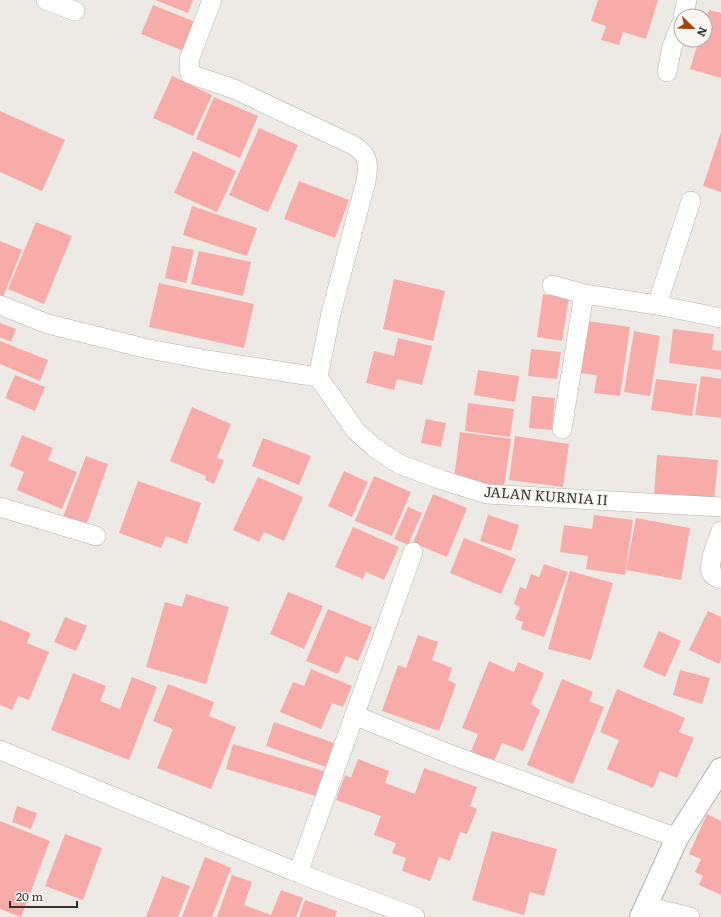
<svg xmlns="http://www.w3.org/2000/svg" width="721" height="917" font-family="Literata,serif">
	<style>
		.building { fill: #f7aca9 }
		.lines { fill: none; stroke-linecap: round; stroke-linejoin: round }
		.street-casing { stroke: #b4b1ae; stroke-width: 20 }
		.secondary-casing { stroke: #b4b1ae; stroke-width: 24 }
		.street { stroke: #fff; stroke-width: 19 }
		.secondary { stroke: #fff; stroke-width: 22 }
		.labels { text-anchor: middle; stroke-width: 4; stroke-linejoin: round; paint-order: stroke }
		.street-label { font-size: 14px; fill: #343332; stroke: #faf7f3 }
	</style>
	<rect width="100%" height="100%" fill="#edeae6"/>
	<path class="building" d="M155 0H193L188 13Z
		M598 0H658L646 39 623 32 619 45 601 40 606 26 591 21Z
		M153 5 198 23 186 52 141 34Z
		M709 10 721 13V78L690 69 699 40H705V22Z
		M172 76 212 95 193 136 153 118Z
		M214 97 258 116 240 158 196 139Z
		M0 111 65 140 42 191 0 172Z
		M259 128 298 145 268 212 229 195Z
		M721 132V192L703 186Z
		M193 151 236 171 217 212 174 193Z
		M299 181 349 200 335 238 284 219Z
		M192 206 257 228 247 256 183 235Z
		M36 222 72 236 44 304 8 289Z
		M0 241 22 250 1 302 0 301Z
		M172 246 194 250 186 283 165 278Z
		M199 251 251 262 243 296 191 284Z
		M394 279 445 291 433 341 383 329Z
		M159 283 254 304 244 348 149 327Z
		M543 294 569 298 562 341 537 337Z
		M587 321 630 327 620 396 594 393 597 375 580 373Z
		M0 323 16 329 11 342 0 337Z
		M673 329 714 334 712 350 721 351V370L669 363Z
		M634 331 660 336 650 396 624 392Z
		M398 338 432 346 422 385 397 379 394 390 366 383 374 351 394 356Z
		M0 341 48 360 40 381 0 364Z
		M531 349 561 352 557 379 528 376Z
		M478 370 519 376 515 402 474 395Z
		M15 375 45 387 35 411 5 398Z
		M701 376 721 379V418L695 415Z
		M656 379 697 384 692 416 651 410Z
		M532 396 555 398 552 430 529 428Z
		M468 403 514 409 510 437 465 431Z
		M192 407 231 424 217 458 224 460 214 484 205 480 206 476 170 461Z
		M426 419 446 423 441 447 421 443Z
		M460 432 511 439 504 486 454 479Z
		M22 435 53 448 48 460 77 472 62 509 17 490 24 472 10 466Z
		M515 436 569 444 563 487 509 480Z
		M263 438 311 456 299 485 252 466Z
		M657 455 718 460 714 501 654 495Z
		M86 456 108 464 86 526 63 517Z
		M344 471 368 482 352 517 328 506Z
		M374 476 411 492 392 536 355 521Z
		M258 477 303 497 284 541 264 532 259 542 233 530Z
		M138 481 201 503 187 544 166 536 161 548 119 533Z
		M433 494 467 508 447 557 413 543Z
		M408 507 422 513 408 545 394 539Z
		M488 515 519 525 511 551 480 541Z
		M594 515 633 520 625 575 586 569 588 556 560 552 564 525 592 529Z
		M636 518 690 528 681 580 626 570Z
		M353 527 399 547 384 580 366 572 363 579 335 567Z
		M464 538 516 559 501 594 450 573Z
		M544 564 568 572 544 637 521 629 523 622 515 619 520 607 514 604 520 587 526 589 531 574 539 577Z
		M570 571 613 583 591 660 548 649Z
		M288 592 323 606 304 649 270 634Z
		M186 594 229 607 206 684 146 667 165 602 182 607Z
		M328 609 372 627 358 661 346 656 338 674 306 661Z
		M708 611 721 617V660L719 664 689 650Z
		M65 617 87 626 76 651 54 642Z
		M0 620 31 633 27 643 49 652 29 700 18 696 12 710 0 705Z
		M659 631 681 641 665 677 643 667Z
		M418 635 438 642 432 660 452 668 448 680 456 684 439 731 382 711 398 665 406 668Z
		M489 661 514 672 518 662 544 673 531 704 540 710 523 751 502 743 492 766 469 756 478 734 462 728Z
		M311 669 352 686 343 707 332 703 321 729 280 712 293 682 304 686Z
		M680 670 710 678 702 704 673 695Z
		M73 673 106 686 100 701 120 709 132 677 157 687 129 760 51 730Z
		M562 679 593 692 589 701 604 707 573 784 527 765Z
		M168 684 214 702 209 716 236 727 211 789 157 768 173 729 153 721Z
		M617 689 685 718 679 732 694 738 677 778 660 771 653 788 607 769 619 740 600 732Z
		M274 722 334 743 326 767 266 746Z
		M233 744 327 772 319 797 226 769Z
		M358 759 389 771 385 783 415 794 424 768 477 787 470 806 477 809 467 834 460 832 450 861 439 857 430 881 402 871 406 858 392 853 396 843 374 835 381 816 336 800 345 775 351 778Z
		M17 806 37 813 31 829 12 822Z
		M707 814 721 821V895L699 885 703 876 695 872 701 859 689 854Z
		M0 821 50 841 21 917 0 909Z
		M492 831 557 849 544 896 530 892 524 915 472 900Z
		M65 834 102 848 83 900 45 886Z
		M205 857 231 868 212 917H182Z
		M232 875 252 882 244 905 271 915 281 890 303 898 296 917H217Z
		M162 876 190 886 178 917H146Z
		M305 900 337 911 335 917H299Z"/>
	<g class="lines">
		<g class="street-casing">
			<path id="street" d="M46 0 75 11
				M683 16 687 0
				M667 72 672 47 681 24
				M552 285 584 294 657 305 721 318
				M0 305 48 324 144 348 207 360 318 377 331 313 366 181C369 164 369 155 353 145L234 89 190 74 189 60 212 0
				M657 305 691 201
				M318 377 356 431 375 448 399 464 442 480 487 494 721 507
				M562 429 584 294
				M0 507 96 536
				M721 531C718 540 708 562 711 572 712 576 717 577 721 579
				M354 715 449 754 677 838
				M0 750 298 873 415 917
				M298 873 413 552
				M646 906 690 917"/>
		</g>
		<g class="secondary-casing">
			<path id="secondary" d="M641 917 677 838 721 769"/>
		</g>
		<use href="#street" class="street"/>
		<use href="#secondary" class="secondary"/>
	</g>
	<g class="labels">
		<g class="street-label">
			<text transform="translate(546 496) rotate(4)" y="5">JALAN KURNIA II</text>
		</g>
	</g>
	<g transform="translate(693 28) rotate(113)"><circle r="19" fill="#faf7f3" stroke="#aba9a6"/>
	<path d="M0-3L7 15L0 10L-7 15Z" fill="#a64306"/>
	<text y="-6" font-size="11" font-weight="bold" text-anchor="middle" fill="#343332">N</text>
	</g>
	<path d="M10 901v6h67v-6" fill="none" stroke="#343332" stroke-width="2"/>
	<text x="16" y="901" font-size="12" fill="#343332" stroke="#faf7f3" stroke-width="3" paint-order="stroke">20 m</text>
</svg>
